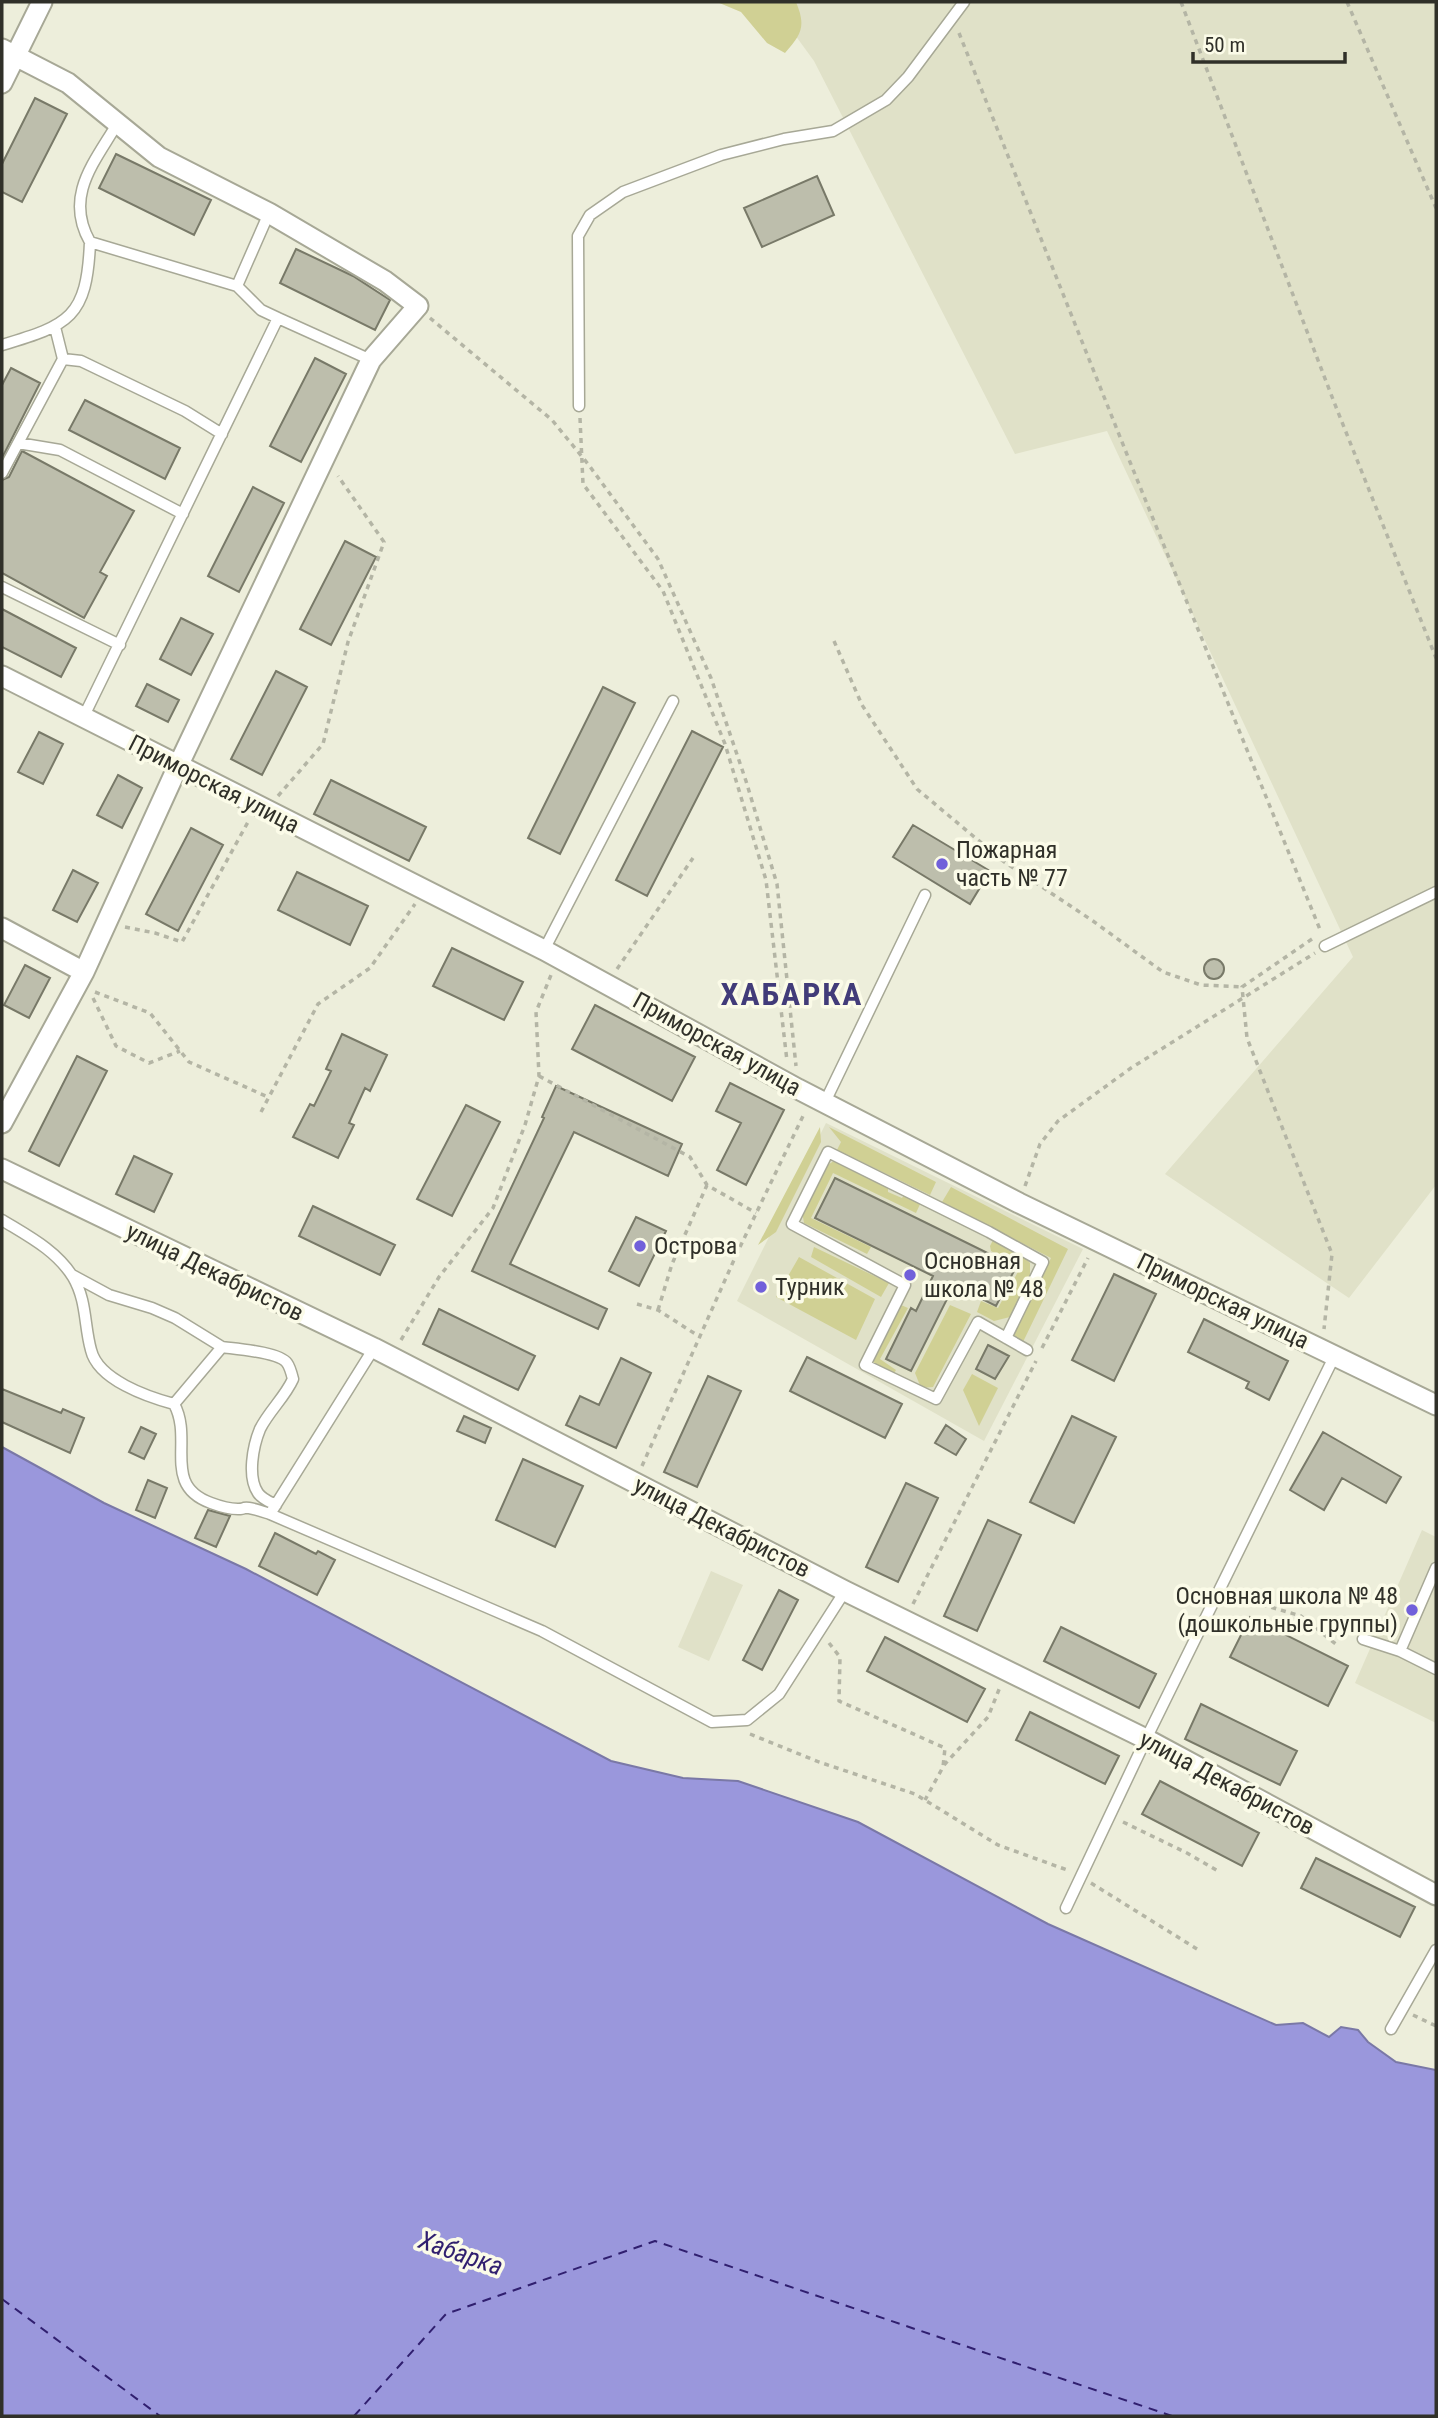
<svg xmlns="http://www.w3.org/2000/svg" width="1438" height="2418" font-family="'Roboto Condensed',sans-serif">
	<style>
		.built { fill: #e0e1c8 }
		.green { fill: #d0d094 }
		.water { fill: #9a97dc; stroke: #7a78a6; stroke-width: 2 }
		.lines { fill: none; stroke-linecap: round; stroke-linejoin: round }
		.ferry { stroke: #301f6f; stroke-width: 2; stroke-dasharray: 9 7; stroke-linecap: butt }
		.building { fill: #bdbeac; stroke: #787968; stroke-width: 2 }
		.service-casing { stroke: #a7a896; stroke-width: 13 }
		.minor-casing { stroke: #a7a896; stroke-width: 23 }
		.path { stroke: #b4b5a5; stroke-width: 3.5; stroke-dasharray: 5 5; stroke-linecap: butt }
		.service { stroke: #fff; stroke-width: 10 }
		.minor { stroke: #fff; stroke-width: 19 }
		.poi-dot { fill: #7160da; stroke: #fbfbe8; stroke-width: 2.5 }
		.labels { text-anchor: middle; stroke-width: 7; stroke-linejoin: round; paint-order: stroke }
		.street-label { font-size: 24px; fill: #303029; stroke: #fbfbe8 }
		.poi-label { font-size: 24px; fill: #303029; stroke: #fbfbe8; text-anchor: start }
		.water-label { font-size: 26px; font-style: italic; fill: #301f6f; stroke: #fbfbe8 }
		.district-label { font-size: 32px; font-weight: bold; letter-spacing: 2px; fill: #423c79; stroke: #fbfbe8 }
	</style>
	<rect width="100%" height="100%" fill="#edeedb"/>
	<path class="built" d="M771 2H1436V1185L1349 1298 1165 1174 1353 957 1107 431 1015 454 814 61Z
		M826 1123 1083 1249 984 1441 737 1301Z
		M1422 1530 1436 1537V1723L1355 1683Z
		M711 1571 743 1585 709 1661 678 1647Z"/>
	<path class="green" d="M717 2H796C806 26 802 34 785 53L767 43 741 12Z
		M820 1127 821 1142 776 1232 758 1245Z
		M829 1127 936 1182 930 1195 837 1150 841 1142Z
		M835 1160 888 1187V1192L902 1198 905 1193 921 1202 916 1213 833 1173 811 1218 871 1247 867 1254 804 1223 802 1211 825 1167Z
		M951 1187 1068 1249 1023 1342 1013 1336 1051 1258 942 1202Z
		M993 1240 1023 1255 1030 1263V1275L1010 1317 994 1321 977 1312 981 1301 998 1308 1020 1268 991 1251 990 1246Z
		M814 1247 889 1283 881 1297 811 1257Z
		M799 1257 875 1299 856 1340 776 1297Z
		M901 1305 908 1308 880 1359 896 1370 893 1375 875 1365 872 1356Z
		M950 1305 971 1314 933 1387 921 1388 915 1373Z
		M972 1374 998 1388 979 1426 963 1390Z"/>
	<path class="water" d="M2 1447 104 1503 246 1569 611 1761 683 1778 738 1781 858 1822 1048 1924 1276 2025 1303 2023 1329 2037 1341 2027 1358 2030 1368 2042 1396 2062 1436 2070V2416H2Z"/>
	<g class="lines">
		<path class="ferry" d="M2 2299 160 2416
			M354 2416 446 2314 655 2241 1172 2416"/>
	</g>
	<path class="building" d="M35 98 67 114 22 202 2 192V164Z
		M116 154 211 200 194 235 99 188Z
		M817 176 834 215 762 247 744 208Z
		M296 249 353 276 390 300 375 330 280 283Z
		M315 358 346 374 301 462 270 446Z
		M11 368 40 383 2 458V385Z
		M85 400 180 448 165 479 69 430Z
		M22 451 134 511 100 572 107 576 84 618 2 573V480L9 477Z
		M253 487 284 503 239 592 208 576Z
		M345 541 376 557 331 645 300 629Z
		M2 609 76 648 61 677 2 647Z
		M181 618 213 634 191 675 160 659Z
		M276 671 307 687 262 775 231 759Z
		M147 684 179 700 168 722 136 706Z
		M603 687 635 703 560 854 528 838Z
		M692 731 723 747 647 896 616 880Z
		M39 732 63 744 43 784 18 772Z
		M118 775 142 788 122 828 97 815Z
		M331 780 426 827 409 861 314 814Z
		M913 825 990 871 970 904 893 857Z
		M191 828 223 845 178 931 146 914Z
		M73 870 98 883 77 922 53 910Z
		M297 872 368 906 350 945 278 910Z
		M452 948 523 982 504 1020 433 986Z
		M1204 969a10 10 0 1 1 20 0a10 10 0 1 1-20 0Z
		M25 965 50 978 29 1018 4 1005Z
		M595 1005 695 1057 672 1101 572 1049Z
		M342 1034 387 1055 370 1091 365 1088 349 1123 354 1125 338 1158 293 1137 310 1104 314 1106 331 1071 326 1069Z
		M77 1056 107 1071 59 1166 29 1151Z
		M730 1083 784 1110 746 1185 717 1170 741 1123 716 1111Z
		M556 1086 682 1144 668 1176 574 1132 510 1264 607 1309 598 1329 472 1271 544 1118 542 1117Z
		M466 1105 500 1122 452 1216 417 1199Z
		M134 1156 172 1174 154 1212 116 1194Z
		M835 1178 1016 1267 996 1306 954 1285 911 1371 886 1359 911 1308 916 1311 933 1276 815 1218Z
		M313 1206 395 1245 380 1275 299 1236Z
		M636 1217 666 1231 639 1286 609 1271Z
		M1114 1274 1156 1294 1114 1381 1072 1360Z
		M439 1309 535 1356 518 1390 423 1344Z
		M1204 1319 1288 1361 1269 1400 1246 1388 1249 1382 1188 1352Z
		M988 1345 1009 1356 995 1379 976 1369Z
		M807 1357 902 1404 885 1438 790 1391Z
		M621 1358 651 1373 616 1448 566 1425 580 1396 599 1405Z
		M708 1376 741 1391 697 1487 664 1472Z
		M2 1389 61 1413 63 1409 84 1418 70 1453 2 1422Z
		M464 1416 491 1428 485 1443 457 1431Z
		M1072 1416 1116 1437 1074 1523 1030 1502Z
		M946 1425 966 1439 956 1455 935 1443Z
		M141 1427 156 1434 144 1459 129 1452Z
		M1323 1432 1401 1477 1386 1503 1342 1478 1324 1510 1290 1490Z
		M523 1459 583 1486 555 1547 496 1520Z
		M148 1480 167 1488 155 1518 136 1510Z
		M906 1483 938 1498 898 1582 866 1567Z
		M208 1510 230 1516 216 1547 195 1538Z
		M988 1520 1021 1535 977 1631 944 1616Z
		M275 1533 316 1554 318 1551 335 1560 317 1595 259 1566Z
		M779 1590 798 1600 762 1670 743 1660Z
		M1250 1617 1348 1666 1328 1706 1230 1657Z
		M1061 1627 1156 1674 1139 1708 1044 1661Z
		M885 1637 985 1689 967 1722 867 1671Z
		M1201 1704 1297 1751 1280 1785 1185 1739Z
		M1030 1712 1119 1756 1105 1784 1016 1740Z
		M1160 1781 1259 1833 1242 1866 1142 1814Z
		M1316 1858 1415 1907 1400 1937 1301 1888Z"/>
	<g class="lines">
		<g class="service-casing">
			<path id="service" d="M117 124C94 163 64 196 90 242L237 286 261 310 278 318
				M237 286 269 213
				M55 327 63 359
				M2 345C69 325 87 318 90 242
				M579 406 578 236 590 215 623 192 721 155 784 139 833 131 886 100 908 77 964 2
				M18 443 60 450 183 514
				M2 473 63 359 81 361 185 411 222 434
				M2 587 120 645
				M83 718 278 318 371 360
				M1325 946 1436 892
				M544 950 673 701
				M825 1102 925 895
				M2 1220C28 1236 56 1250 73 1277 87 1301 84 1325 91 1350 98 1380 148 1397 174 1404
				M72 1275 109 1295 152 1308 175 1318 222 1347
				M1006 1338 1043 1262 989 1232 828 1152 792 1224 905 1285 865 1365 936 1399 978 1322 1027 1350
				M374 1348 270 1514 542 1631 712 1722 747 1720 779 1694 845 1591
				M270 1514C264 1512 256 1509 249 1508 241 1507 247 1509 238 1509 230 1509 219 1506 211 1503 161 1485 194 1440 174 1404L222 1347C237 1349 279 1352 287 1363 290 1367 292 1375 293 1379 285 1397 269 1411 260 1429 253 1446 247 1477 258 1493 262 1499 270 1502 276 1505
				M1363 1639 1400 1651 1436 1669
				M1400 1651 1436 1568
				M1066 1908 1146 1739 1335 1355
				M1391 2029 1436 1950"/>
		</g>
		<g class="minor-casing">
			<path id="minor" d="M2 49 68 83 159 157 269 213 385 281 418 306 371 360 178 766 84 972 2 1123
				M2 83 42 2
				M2 676 544 950 798 1089 1019 1203 1436 1405
				M2 928 84 972
				M2 1169 374 1348 845 1591 1146 1739 1436 1895"/>
		</g>
		<path class="path" d="M1181 2 1334 402 1436 658
			M1347 2 1436 208
			M959 33 1130 462 1321 932
			M430 318 552 420 588 464 658 559 711 678 746 781 777 884 796 1066
			M580 418 583 484 663 591 725 744 766 880 787 1061
			M834 641 862 705 917 789 1003 861 1093 921 1163 972 1201 985 1242 987
			M278 796 323 744 348 642 384 542 338 476
			M125 927 155 933 182 942 248 822
			M1312 939 1242 987 1247 1038 1332 1254 1324 1329
			M617 969 693 858
			M95 992 150 1013 189 1062 268 1097
			M93 998 116 1046 149 1063 180 1051
			M539 1076 690 1157 707 1185 756 1213
			M261 1112 318 1004 370 968 415 904
			M1025 1186 1040 1144 1058 1121 1131 1068 1315 953
			M637 1304 658 1310 700 1337
			M658 1310 672 1264 707 1185
			M401 1340 439 1277 493 1208 525 1125 539 1076 536 1012 551 975
			M1042 1348 1088 1258
			M642 1466 738 1251 804 1114
			M1233 1596 1301 1616 1337 1645
			M913 1604 1036 1361
			M829 1643 840 1657 839 1701 945 1748 943 1767 925 1800
			M750 1734 819 1762 915 1794 998 1845 1070 1871
			M944 1765 988 1717 1000 1687
			M1123 1822 1187 1853 1218 1871
			M1091 1883 1197 1949
			M1413 2015 1436 2026"/>
		<use href="#service" class="service"/>
		<use href="#minor" class="minor"/>
	</g>
	<g class="poi-dot">
		<circle cx="942" cy="864" r="7"/>
		<circle cx="640" cy="1246" r="7"/>
		<circle cx="910" cy="1275" r="7"/>
		<circle cx="761" cy="1287" r="7"/>
		<circle cx="1412" cy="1610" r="7"/>
	</g>
	<g class="labels">
		<g class="street-label">
			<text transform="translate(214 784) rotate(27)" y="8">Приморская улица</text>
			<text transform="translate(717 1044) rotate(29)" y="8">Приморская улица</text>
			<text transform="translate(215 1272) rotate(26)" y="8">улица Декабристов</text>
			<text transform="translate(1223 1301) rotate(26)" y="8">Приморская улица</text>
			<text transform="translate(722 1527) rotate(27)" y="8">улица Декабристов</text>
			<text transform="translate(1227 1783) rotate(28)" y="8">улица Декабристов</text>
		</g>
		<g class="poi-label">
			<text x="956" y="858">Пожарная<tspan x="956" dy="28">часть № 77</tspan></text>
			<text x="654" y="1254">Острова</text>
			<text x="924" y="1269">Основная<tspan x="924" dy="28">школа № 48</tspan></text>
			<text x="775" y="1295">Турник</text>
			<text x="1398" y="1604" text-anchor="end">Основная школа № 48<tspan x="1398" dy="28">(дошкольные группы)</tspan></text>
		</g>
		<g class="water-label">
			<text transform="translate(461 2253) rotate(19)" y="9">Хабарка</text>
		</g>
		<g class="district-label">
			<text x="792" y="1005">ХАБАРКА</text>
		</g>
	</g>
	<rect width="1438" height="2418" fill="none" stroke="#303029" stroke-width="7"/>
	<path d="M1193 52v10h152v-10" fill="none" stroke="#303029" stroke-width="3.5"/>
	<text x="1204" y="52" font-size="21" fill="#303029" stroke="#fbfbe8" stroke-width="5" paint-order="stroke">50 m</text>
</svg>
